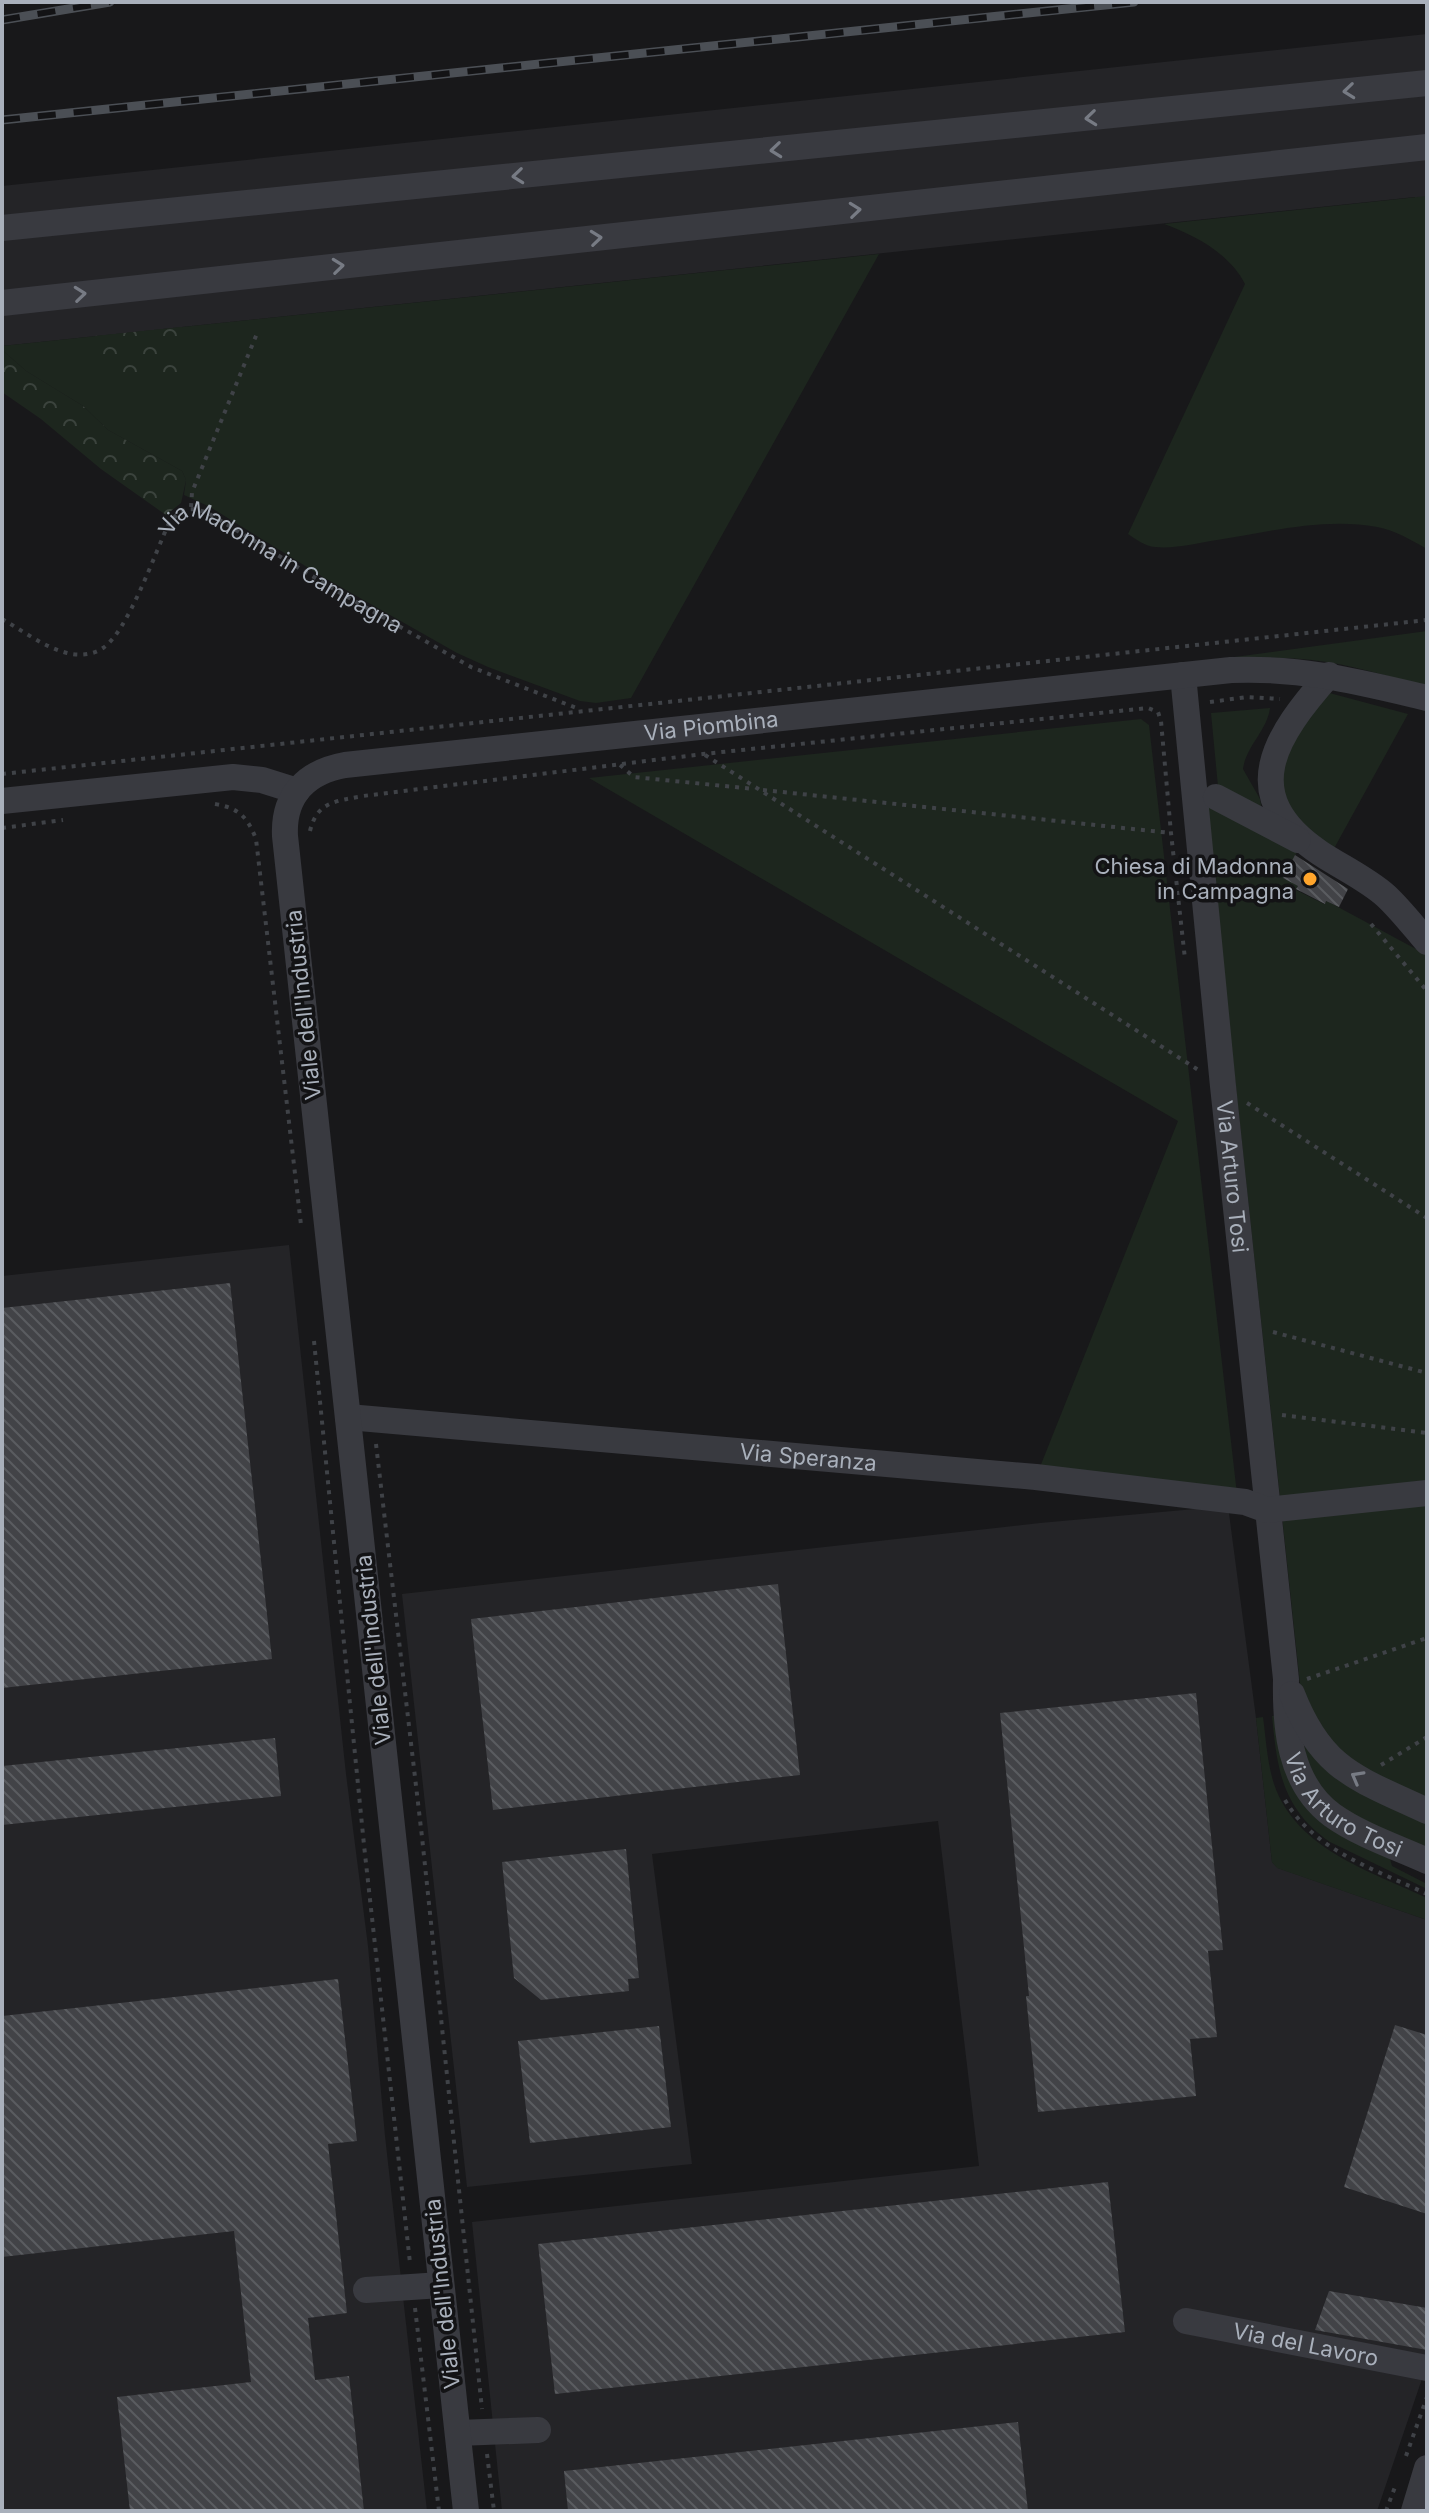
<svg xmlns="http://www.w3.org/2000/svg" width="1429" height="2513" font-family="Inter,sans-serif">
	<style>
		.built { fill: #242427 }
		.grass { fill: #1d261e }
		.forest { fill: url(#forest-crowns) }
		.building { fill: url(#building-back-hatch) }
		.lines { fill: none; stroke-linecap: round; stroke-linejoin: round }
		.path { stroke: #3f4247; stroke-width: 4; stroke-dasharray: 4 6; stroke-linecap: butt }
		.minor { stroke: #393a40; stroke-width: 26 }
		.rail-casing { stroke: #4b4f55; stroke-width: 9 }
		.rail { stroke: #131315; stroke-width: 6; stroke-dasharray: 18; stroke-linecap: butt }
		.oneway { stroke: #777b84 }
		.poi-dot { fill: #ffa52c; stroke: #131315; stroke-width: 3 }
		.labels { text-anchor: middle; stroke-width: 7; stroke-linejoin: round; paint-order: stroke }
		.street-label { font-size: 22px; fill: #a9b0bb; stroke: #131315 }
		.poi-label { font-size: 22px; fill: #a9b0bb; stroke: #131315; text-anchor: end }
	</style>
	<defs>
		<pattern id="forest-crowns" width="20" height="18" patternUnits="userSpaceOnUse" patternTransform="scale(2)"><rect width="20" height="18" fill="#1d261e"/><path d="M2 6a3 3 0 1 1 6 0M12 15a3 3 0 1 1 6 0" fill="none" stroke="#3b433d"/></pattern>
		<pattern id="building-back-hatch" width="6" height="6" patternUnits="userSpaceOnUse" patternTransform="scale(2)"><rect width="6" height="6" fill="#424347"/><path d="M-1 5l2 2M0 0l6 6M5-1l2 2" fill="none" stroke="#5a5c60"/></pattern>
	</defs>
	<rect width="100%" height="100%" fill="#18181a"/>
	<path class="built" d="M1427 34V270L1415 197 2 346V186Z
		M289 1245 346 1774 368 1946 385 2136 427 2511H2V1276Z
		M1228 1506 1256 1718 1272 1862 1278 1868 1427 1920V2364L1377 2511H502L472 2222 979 2166 938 1821 652 1854 692 2164 467 2187 402 1594 1040 1523Z"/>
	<path class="grass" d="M1427 196V549C1411 540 1395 530 1377 527 1325 517 1268 532 1217 540 1197 543 1176 549 1155 547 1145 546 1137 540 1128 534L1245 284C1230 254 1195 235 1164 224Z
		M879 254 631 698 596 703 580 701 488 667 457 653 323 577 210 507 184 495 186 480 182 471 108 430 83 406 26 371 2 350V346Z
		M1427 631V687C1389 677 1351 664 1312 660 1278 656 1246 658 1212 660Z
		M1322 691 1408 714 1331 854 1312 841 1274 783V768Z
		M1270 708C1267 731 1246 746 1243 769L1260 799 1262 812 1219 797 1211 713Z
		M1141 719 1149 725 1237 1494 1038 1472 1178 1121 589 778Z
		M1205 799 1297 852 1283 878 1298 885 1296 890 1324 904 1327 901 1427 955V1802L1339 1754 1301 1693Z
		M1279 1715 1286 1758 1388 1851 1392 1866 1427 1884V1889L1330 1842C1282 1809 1277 1769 1272 1716Z
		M1263 1717C1266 1739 1267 1762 1274 1784 1296 1849 1370 1871 1427 1898V1920L1277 1868 1272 1862 1256 1718Z
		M1302 1735 1427 1820V1852L1340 1809 1310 1775Z"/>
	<path class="forest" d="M182 327 185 332 180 365 173 381 161 385 125 372H113L101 364 91 349 95 336Z
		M2 350 26 371 83 406 108 430 182 471 186 480 181 503 166 515 101 469 41 419 2 392Z"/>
	<path class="building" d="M1295 855 1348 889 1339 907 1326 901 1325 904 1296 889 1298 886 1283 878Z
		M230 1283 272 1659 2 1688V1308Z
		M778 1584 800 1775 493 1810 471 1619Z
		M1196 1693 1223 1950 1208 1951 1217 2037 1190 2039 1196 2096 1038 2112 1026 1996H1029L1000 1713Z
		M275 1738 281 1796 2 1825V1766Z
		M626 1849 639 1978 628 1979 629 1991 541 2000 514 1978 502 1862Z
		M338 1979 357 2141 328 2144 347 2313 308 2318 315 2380 349 2376 364 2511H130L117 2397 251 2382 234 2231 2 2257V2016Z
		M1395 2025 1427 2035V2214L1344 2187Z
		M659 2026 671 2127 530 2143 518 2041Z
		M1108 2182 1125 2332 555 2394 538 2244Z
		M1329 2291 1427 2308V2350L1315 2330Z
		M1018 2422 1028 2511H568L564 2471Z"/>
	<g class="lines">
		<g class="path">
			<path d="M191 507 192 492 258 331"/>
			<path id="s1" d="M2 619C23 631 44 647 67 653 79 656 93 655 103 648 128 631 155 553 169 523 182 508 189 506 208 513L337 591 471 667 579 709"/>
			<path d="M1210 702 1247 697 1280 699"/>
			<path d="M705 755 1200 1071"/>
			<path d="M620 765 634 777 754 789"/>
			<path d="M2 774 1427 620"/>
			<path d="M763 790 1171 833"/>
			<path d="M215 804C238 808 247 816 256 839L301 1225"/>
			<path d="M2 828 63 820"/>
			<path d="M310 831C317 801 337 801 363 796L703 754 1148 708 1158 712 1161 721 1171 833 1185 959"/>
			<path d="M1371 924 1427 991"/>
			<path d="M1247 1103 1427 1218"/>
			<path d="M1273 1332 1427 1373"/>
			<path d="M314 1341 364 1845 410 2263"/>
			<path d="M1282 1415 1427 1433"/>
			<path d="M376 1444 422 1837 482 2409"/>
			<path d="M1307 1679 1427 1638"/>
			<path d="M1381 1765 1427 1737"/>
			<path d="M1285 1800C1314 1851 1377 1870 1427 1894"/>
			<path d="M415 2308 439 2511"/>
			<path d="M487 2454 494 2511"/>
			<path d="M1406 2456 1427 2397"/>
			<path d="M1386 2511 1395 2487"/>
		</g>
		<g class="minor">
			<path d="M2 228 1427 83"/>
			<path d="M2 303 1427 147"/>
			<path id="s2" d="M1183 675 1223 1086 1286 1679C1285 1727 1289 1783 1332 1815 1360 1835 1396 1847 1427 1861"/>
			<path d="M1329 675C1276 735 1234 795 1320 853 1341 867 1367 879 1386 896 1401 910 1414 927 1427 942"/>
			<path d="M1216 797 1298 840"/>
			<path d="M2 801 233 777 262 780 297 791"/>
			<path id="s3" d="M348 1417 1036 1477 1245 1502 1267 1510 1427 1493"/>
			<path d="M1292 1694C1322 1771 1357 1778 1427 1811"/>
			<path d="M366 2290 441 2285"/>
			<path id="s4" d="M1186 2321 1427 2368"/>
			<path d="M458 2433 538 2430"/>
			<path id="s5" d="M466 2511 285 836C283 796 306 772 345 765L1231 670C1302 667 1359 682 1427 698"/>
			<path d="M1414 2511 1427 2468"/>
		</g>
		<g class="rail-casing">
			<path id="rail" d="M2 20 110 2
				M2 120 1134 2"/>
		</g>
		<use href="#rail" class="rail"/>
	</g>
	<defs><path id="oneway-chevron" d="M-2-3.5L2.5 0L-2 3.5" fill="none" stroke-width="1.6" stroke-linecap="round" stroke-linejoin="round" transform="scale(2)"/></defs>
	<g class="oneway">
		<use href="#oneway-chevron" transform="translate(1349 91) rotate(174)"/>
		<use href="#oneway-chevron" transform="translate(1091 118) rotate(174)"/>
		<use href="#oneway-chevron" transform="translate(776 150) rotate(174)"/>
		<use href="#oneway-chevron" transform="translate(518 176) rotate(174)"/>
		<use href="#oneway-chevron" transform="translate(855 210) rotate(-6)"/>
		<use href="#oneway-chevron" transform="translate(596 238) rotate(-6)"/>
		<use href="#oneway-chevron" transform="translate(338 266) rotate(-6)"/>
		<use href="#oneway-chevron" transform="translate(80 294) rotate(-6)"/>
		<use href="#oneway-chevron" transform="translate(1357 1777) rotate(-151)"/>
	</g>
	<circle class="poi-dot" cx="1310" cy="879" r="8"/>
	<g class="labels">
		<g class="street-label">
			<text dy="8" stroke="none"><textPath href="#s1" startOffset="382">Via Madonna in Campagna</textPath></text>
			<text dy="8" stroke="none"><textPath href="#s5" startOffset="2156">Via Piombina</textPath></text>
			<text transform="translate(303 1005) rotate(-96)" y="8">Viale dell'Industria</text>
			<text dy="8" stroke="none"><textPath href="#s2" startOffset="504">Via Arturo Tosi</textPath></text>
			<text dy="8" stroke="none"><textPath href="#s3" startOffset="462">Via Speranza</textPath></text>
			<text transform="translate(373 1650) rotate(-96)" y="8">Viale dell'Industria</text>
			<text dy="8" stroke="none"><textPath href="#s2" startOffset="1160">Via Arturo Tosi</textPath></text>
			<text transform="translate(442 2294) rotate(-96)" y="8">Viale dell'Industria</text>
			<text dy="8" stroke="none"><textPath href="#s4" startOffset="122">Via del Lavoro</textPath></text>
		</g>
		<g class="poi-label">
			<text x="1294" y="874">Chiesa di Madonna<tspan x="1294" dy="25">in Campagna</tspan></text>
		</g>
	</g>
	<rect width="1429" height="2513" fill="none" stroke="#a9b0bb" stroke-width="8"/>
</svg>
